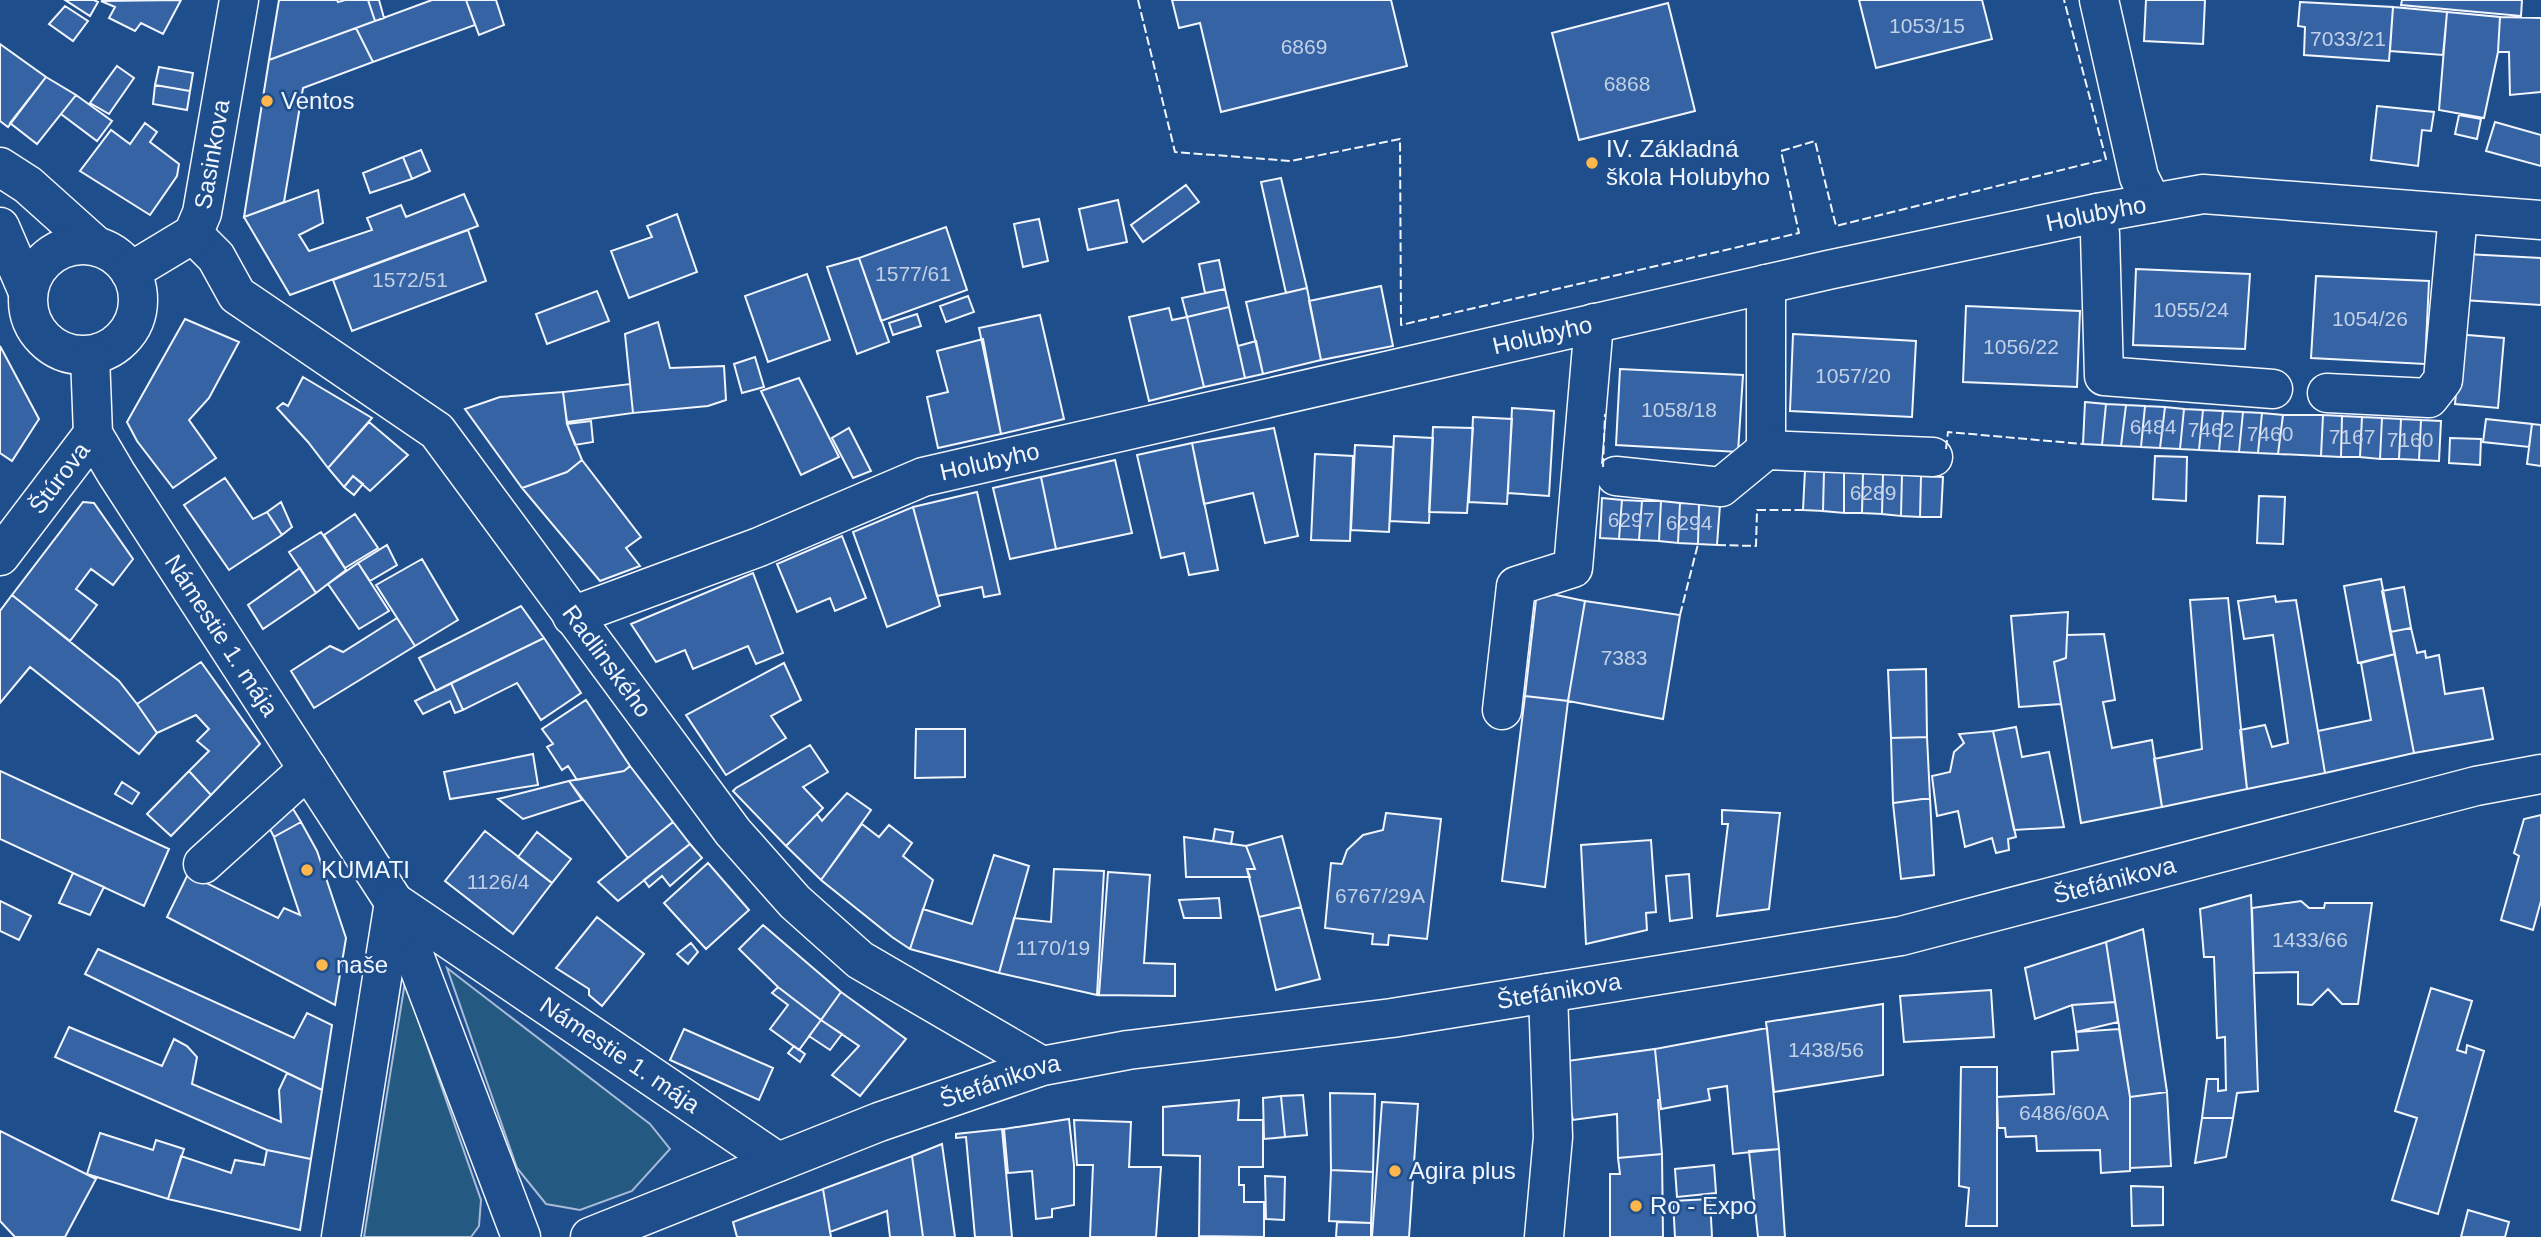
<svg xmlns="http://www.w3.org/2000/svg" width="2541" height="1237" font-family="Arial,sans-serif">
	<style>
		.green { fill: #245a82; stroke: #a8bbd7; stroke-width: 2 }
		.building { fill: #3563a3; stroke: #f2f6ff; stroke-width: 2 }
		.lines { fill: none; stroke-linecap: round; stroke-linejoin: round }
		.minor-casing { stroke: #f2f6ff; stroke-width: 41 }
		.minor { stroke: #1f4e8c; stroke-width: 38 }
		.fence { stroke: #f2f6ff; stroke-width: 2; stroke-dasharray: 9 3.5; stroke-linecap: butt }
		.poi-dot { fill: #ffb74d; stroke: #1f4e8c; stroke-width: 2.5 }
		.labels { text-anchor: middle; stroke-width: 5; stroke-linejoin: round; paint-order: stroke }
		.number-label { font-size: 21px; fill: #c3d1e8 }
		.poi-label { font-size: 24px; fill: #f2f6ff; stroke: #1f4e8c; text-anchor: start }
		.street-label { font-size: 24px; fill: #f2f6ff; stroke: #1f4e8c }
	</style>
	<rect width="100%" height="100%" fill="#1f4e8c"/>
	<path class="green" d="M447 968 650 1124 670 1149 632 1191 580 1210 546 1204 517 1168Z
		M405 982 481 1200 479 1226 471 1237H364Z"/>
	<path class="building" d="M65 0H94L98 2 90 16Z
		M181 0 163 34 141 23 135 31 109 18 115 7 101 1Z
		M279 0H337L338 2 345 0H368L375 21 269 60Z
		M368 0H379L384 18 375 21Z
		M432 0H466L475 25 373 62 356 28Z
		M466 0H496L504 25 479 35Z
		M1172 0H1391L1407 66 1221 112 1200 23 1179 28Z
		M1859 0H1982L1992 39 1876 68Z
		M2146 0H2205L2203 44 2144 41Z
		M2402 0H2522L2521 16 2401 5Z
		M2300 2 2393 7 2389 61 2304 55 2305 27 2298 26Z
		M1668 3 1695 111 1579 140 1552 33Z
		M65 6 88 21 73 41 49 24Z
		M2393 7 2447 12 2443 55 2390 51Z
		M2447 12 2500 17 2498 52 2484 118 2439 110Z
		M2500 17 2541 18V92L2510 95 2509 52H2498Z
		M356 28 373 62 303 88 284 202 244 217 269 60Z
		M0 44 46 77 8 127 0 121Z
		M117 66 134 78 109 114 90 103Z
		M159 67 193 73 190 91 155 85Z
		M46 77 76 95 37 144 10 123Z
		M155 85 190 91 187 110 153 104Z
		M76 95 112 121 97 141 61 114Z
		M2377 106 2434 112 2431 131 2422 130 2418 166 2371 160Z
		M2459 115 2481 119 2477 139 2455 134Z
		M2495 122 2541 135V166L2486 151Z
		M145 123 157 132 150 142 179 164 177 176 150 215 80 171 111 130 130 144Z
		M421 150 430 171 412 179 403 157Z
		M403 157 412 179 370 193 363 173Z
		M1281 178 1307 288 1286 293 1261 182Z
		M1186 185 1199 202 1143 242 1131 225Z
		M318 190 323 223 299 235 309 251 372 230 367 218 401 205 406 217 464 194 478 226 290 295 244 217Z
		M1118 200 1127 242 1088 250 1079 209Z
		M677 214 697 272 629 298 611 251 652 237 647 226Z
		M1039 219 1048 261 1023 267 1014 224Z
		M946 227 967 290 881 321 859 258Z
		M468 230 486 281 352 331 333 280Z
		M2466 254 2541 258V305L2463 300Z
		M859 258 889 342 857 354 827 267Z
		M1219 260 1225 289 1205 293 1199 264Z
		M2136 269 2250 274 2245 349 2133 345Z
		M807 274 830 340 768 362 745 296Z
		M2316 276 2429 281 2425 364 2311 358Z
		M1381 286 1393 346 1321 360 1309 301Z
		M1307 288 1321 360 1263 374 1246 302Z
		M1225 289 1229 307 1187 317 1182 298Z
		M597 291 609 321 547 344 536 314Z
		M968 296 974 312 946 322 940 306Z
		M1966 306 2080 311 2077 387 1963 382Z
		M1229 307 1245 378 1204 387 1187 317Z
		M1169 308 1172 320 1187 317 1204 387 1149 401 1129 317Z
		M917 314 921 326 893 335 889 323Z
		M1040 315 1064 419 1001 434 979 328Z
		M185 319 239 342 209 398 189 420 216 458 173 488 137 441 127 422Z
		M658 322 670 368 724 366 726 400 708 406 633 413 625 334Z
		M1793 334 1916 341 1912 417 1790 411Z
		M2455 334 2504 338 2498 408 2455 404 2459 364Z
		M983 339 1001 434 938 448 927 397 948 392 937 351Z
		M1256 341 1263 374 1245 378 1238 346Z
		M0 346 39 419 12 461 0 453Z
		M755 357 764 387 742 393 734 364Z
		M1620 369 1743 375 1738 452 1616 445Z
		M303 377 372 418 328 468 308 442 277 408 283 403 288 406Z
		M799 378 839 457 801 475 761 391Z
		M630 384 633 413 567 422 563 392Z
		M563 392 567 424 582 460 567 472 522 488 465 409 500 397Z
		M2085 402 2106 404 2102 445 2083 444Z
		M2106 404 2126 405 2121 446 2102 445Z
		M2126 405 2145 406 2141 447 2121 446Z
		M2145 406 2165 407 2160 448 2141 447Z
		M2165 407 2184 409 2180 449 2160 448Z
		M1512 408 1554 411 1549 496 1508 493Z
		M2184 409 2203 410 2199 450 2180 449Z
		M2203 410 2223 411 2219 451 2199 450Z
		M2223 411 2243 412 2239 452 2219 451Z
		M2243 412 2262 413 2258 453 2239 452Z
		M2262 413 2283 415 2278 454 2258 453Z
		M2283 415H2323L2321 456 2278 454Z
		M2323 415 2342 416 2341 457 2321 456Z
		M2342 416 2362 417 2360 457H2341Z
		M1473 417 1512 419 1507 504 1469 502Z
		M2362 417 2382 418 2380 459 2360 457Z
		M2382 418 2401 419 2399 459H2380Z
		M2401 419 2421 420 2419 460 2399 459Z
		M2486 419 2532 424 2529 447 2483 442Z
		M2421 420 2441 421 2439 461 2419 460Z
		M591 421 593 442 575 445 567 424Z
		M369 422 408 455 370 491 353 476 344 487 328 468Z
		M2532 424 2541 425V466L2527 464Z
		M1433 427 1473 428 1467 513 1429 512Z
		M849 428 871 471 853 478 832 438Z
		M1274 428 1298 536 1265 543 1253 493 1204 504 1192 443Z
		M1394 436 1433 438 1429 523 1390 521Z
		M2450 438 2481 439 2480 465 2449 463Z
		M1192 443 1218 570 1189 575 1184 553 1161 558 1137 455Z
		M1355 445 1393 447 1389 532 1351 530Z
		M1315 454 1353 456 1350 541 1311 540Z
		M2155 456 2187 457 2186 501 2153 499Z
		M582 460 641 537 626 548 640 566 600 581 522 488 567 472Z
		M1115 460 1132 533 1056 549 1041 477Z
		M1805 470 1824 471 1823 511 1803 510Z
		M1824 471H1844V513L1823 511Z
		M1844 471 1863 473 1862 513H1844Z
		M1863 473H1883L1882 514 1862 513Z
		M1883 473 1902 474 1901 516 1882 514Z
		M1902 474 1921 476 1920 517 1901 516Z
		M353 476 363 484 354 495 344 487Z
		M1921 476 1943 477 1941 517H1920Z
		M1041 477 1056 549 1010 559 993 488Z
		M225 478 253 519 267 512 282 535 229 570 184 505Z
		M977 492 1000 594 984 597 982 587 937 596 913 507Z
		M2259 496 2285 497 2283 544 2257 543Z
		M1602 498 1622 500 1619 539 1600 538Z
		M1622 500 1642 501 1639 540 1619 539Z
		M1642 501H1661L1659 541 1639 540Z
		M1661 501 1680 503 1678 543 1659 541Z
		M83 502 94 503 133 559 113 585 91 569 76 589 97 605 70 641 12 595Z
		M281 502 292 527 282 535 267 512Z
		M1680 503 1699 504 1698 544 1678 543Z
		M1699 504 1720 505 1717 545 1698 544Z
		M913 507 940 606 887 627 853 532Z
		M355 514 378 548 345 568 324 535Z
		M321 532 346 570 316 593 289 552Z
		M842 536 866 598 835 611 830 598 797 612 777 564Z
		M387 545 397 565 370 581 358 563Z
		M422 559 458 620 415 646 376 585Z
		M358 563 389 611 359 629 328 584Z
		M300 568 316 593 263 629 248 605Z
		M753 573 783 653 756 664 748 646 693 669 685 650 656 662 631 624Z
		M2381 579 2395 654 2358 663 2344 586Z
		M2404 587 2411 628 2390 632 2382 591Z
		M1537 591 1585 601 1568 701 1525 696Z
		M12 595 119 681 137 704 157 733 139 754 30 667 0 703V611Z
		M2275 596 2276 602 2296 600 2325 773 2247 789 2240 730 2265 725 2272 747 2288 743 2273 635 2244 639 2238 601Z
		M2228 598 2247 789 2162 807 2154 759 2202 749 2190 600Z
		M1585 601 1680 615 1663 719 1568 701Z
		M521 606 544 638 436 691 419 658Z
		M2068 612 2066 658 2054 662 2061 704 2019 707 2011 616Z
		M397 618 415 646 314 708 291 671 330 646 343 652Z
		M2411 628 2417 653 2425 651 2426 658 2439 655 2445 694 2483 688 2493 739 2414 753 2390 632Z
		M2104 634 2115 700 2103 702 2112 748 2152 740 2162 807 2081 823 2054 662 2066 658 2067 635Z
		M544 638 581 693 541 720 517 683 463 710 451 683Z
		M2395 654 2414 753 2325 773 2318 731 2371 720 2361 663Z
		M201 662 260 744 211 795 189 771 209 751 197 741 209 729 196 715 157 733 137 704Z
		M784 663 801 700 771 716 786 738 726 775 686 715Z
		M1926 669 1927 737 1891 738 1888 670Z
		M451 683 463 710 455 713 450 701 423 714 415 701Z
		M1525 696 1568 701 1545 887 1502 881Z
		M586 700 630 766 624 771 577 780 568 766 562 770 547 747 553 744 542 729Z
		M2016 727 2022 757 2049 752 2064 827 2014 830 1993 731Z
		M916 729H965V777L915 778Z
		M1993 731 2016 837 2008 839 2009 850 1996 853 1992 838 1965 847 1958 811 1937 816 1932 776 1950 772 1954 752 1964 743 1959 734Z
		M1927 737 1930 798 1893 803 1891 738Z
		M810 745 828 772 803 787 823 808 786 846 733 791 736 788Z
		M533 754 538 785 450 799 444 772Z
		M630 766 673 822 628 858 569 781 624 771Z
		M0 771 169 849 144 906 0 839Z
		M189 771 211 795 171 836 147 814Z
		M569 781 582 800 523 819 498 799Z
		M122 782 139 793 132 804 115 794Z
		M847 793 871 810 821 880 786 846 817 814 822 821Z
		M1930 798 1934 875 1901 879 1893 803Z
		M290 804 301 822 274 837 264 818Z
		M1722 810 1780 813 1769 909 1717 916 1728 824H1722Z
		M1386 813 1441 819 1427 939 1389 935 1388 945 1372 944 1373 934 1325 928 1331 863 1342 864 1347 850 1363 835 1383 830Z
		M2541 815V901L2533 930 2501 920 2519 856 2514 853 2524 819Z
		M301 822 317 851 346 938 335 1005 167 917 188 874 278 918 284 908 300 915 274 837Z
		M673 822 690 844 618 901 598 882Z
		M862 824 879 837 889 825 912 843 903 856 933 880 910 949 892 937 821 880Z
		M1215 829 1233 832 1231 844 1213 841Z
		M485 831 552 883 513 934 445 881Z
		M537 832 571 859 552 883 518 857Z
		M1282 836 1301 907 1259 917 1247 869H1255L1246 846Z
		M1184 837 1246 846 1255 869H1247L1250 877H1186Z
		M1651 840 1656 912 1646 913 1647 930 1586 944 1581 845Z
		M690 844 702 858 670 886 662 876 649 887 644 880Z
		M994 855 1029 866 999 973 910 949 923 909 972 924Z
		M708 863 749 910 706 949 664 903Z
		M1054 869 1104 871 1097 995 999 973 1014 918 1051 922Z
		M1108 872 1150 875 1144 963 1175 964V996L1099 995Z
		M73 873 104 887 90 915 59 903Z
		M1689 874 1692 918 1670 921 1666 876Z
		M2251 895 2258 1091 2237 1093 2233 1118H2202L2207 1079H2218V1091L2226 1090 2225 1037 2217 1038 2214 957H2204L2200 909Z
		M1219 898 1221 918H1184L1179 900Z
		M0 901 31 916 19 940 0 931Z
		M2301 901 2309 908H2324L2325 903H2372L2358 1004H2342L2328 989 2312 1005 2298 1004V972L2254 973 2252 908Z
		M1301 907 1320 979 1276 990 1259 917Z
		M597 917 644 954 602 1006 589 995V989L556 968Z
		M763 925 841 992 821 1020 778 987 739 949Z
		M2143 929 2167 1092 2130 1097 2106 942Z
		M2106 942 2115 1002 2072 1005 2035 1019 2025 968Z
		M691 943 698 952 688 964 677 954Z
		M98 949 294 1038 307 1013 332 1025 322 1090 85 974Z
		M778 987 821 1020 799 1050 770 1029 788 1005 772 993Z
		M2431 988 2472 1001 2457 1050 2466 1053 2467 1045 2484 1051 2438 1214 2392 1200 2417 1118 2395 1111Z
		M1991 990 1994 1037 1904 1042 1900 996Z
		M841 992 906 1039 860 1096 832 1075 859 1046 821 1020Z
		M2115 1002 2118 1022 2076 1032 2072 1005Z
		M1883 1004V1075L1774 1092 1766 1022Z
		M821 1020 842 1034 830 1050 809 1036Z
		M69 1027 162 1066 174 1039 187 1046 197 1057 192 1084 281 1122 279 1090 287 1073 322 1090 311 1159 267 1150 55 1057Z
		M1767 1028 1779 1149 1733 1154 1727 1086 1708 1089 1710 1100 1661 1109 1655 1049Z
		M684 1029 773 1068 759 1100 670 1060Z
		M2119 1029 2130 1097V1171L2101 1173 2100 1150 2037 1151 2036 1136 2006 1137 2005 1128H1998L1997 1097 2054 1094 2052 1052 2078 1050 2076 1032Z
		M794 1046 805 1054 800 1062 788 1053Z
		M1655 1049 1660 1100H1658L1662 1154 1618 1158 1617 1114 1573 1120 1560 1062Z
		M1961 1067H1997V1226H1966L1969 1188 1959 1186Z
		M2167 1092 2171 1166 2130 1168V1097Z
		M1330 1093 1375 1094 1373 1172 1331 1170Z
		M1303 1095 1307 1135 1285 1137 1281 1096Z
		M1281 1096 1285 1137 1264 1139 1263 1098Z
		M1239 1100 1238 1120H1263V1167H1239V1185H1244V1202H1264V1237L1199 1236 1200 1156 1163 1155V1107Z
		M1382 1102 1418 1104 1409 1237H1372Z
		M2202 1118H2233L2226 1157 2195 1163Z
		M1069 1119 1074 1165V1205L1052 1209V1217L1036 1219 1032 1171 1008 1173 1004 1129Z
		M1074 1120 1131 1122 1129 1167H1161L1156 1237H1090L1093 1165H1077Z
		M1002 1129 1012 1237H975L966 1137 956 1138V1134Z
		M0 1131 96 1179 65 1237H15L0 1221Z
		M100 1133 153 1150 156 1140 184 1149 168 1199 87 1174Z
		M942 1144 955 1237H923L912 1156Z
		M1779 1149 1785 1237H1758L1749 1151Z
		M267 1150 311 1159 300 1230 168 1199 181 1156 231 1173 235 1160 264 1165Z
		M1662 1154 1663 1237H1610V1174H1620L1618 1158Z
		M912 1156 923 1237H890L887 1211 830 1232 823 1189Z
		M1714 1165 1716 1193 1677 1197 1675 1169Z
		M1331 1170 1373 1172 1371 1223 1329 1221Z
		M1265 1176 1285 1177 1284 1220 1266 1219Z
		M2131 1186 2163 1187V1225L2132 1226Z
		M823 1189 831 1237H737L733 1222Z
		M1710 1199 1712 1237H1675L1673 1201Z
		M2468 1210 2509 1222 2505 1237H2461Z
		M1337 1222 1371 1223V1237H1336Z"/>
	<g class="lines">
		<g class="minor-casing">
			<g id="minor">
				<path d="M2099 0 2139 177 2152 203"/>
				<path d="M0 167 28 185 96 246"/>
				<path d="M2097 213 2100 234 2104 376 2273 389"/>
				<path d="M0 227 28 292"/>
				<path id="s1" d="M193 234 216 257 237 295 437 431 733 832 795 902 860 960 1042 1066"/>
				<circle cx="83" cy="300" r="55"/>
				<path id="s2" d="M130 272 193 234 202 213 239 0"/>
				<path id="s3" d="M90 356 93 434 116 473 394 902 521 1237"/>
				<path d="M2327 393 2429 398 2443 380 2458 214"/>
				<path d="M1766 450V284"/>
				<path d="M1616 476 1721 487 1766 450 1933 457"/>
				<path id="s4" d="M0 556 93 434"/>
				<path id="s5" d="M572 616 759 547 923 477 1828 270 2097 213 2203 194 2541 220"/>
				<path d="M1502 710 1516 586 1573 568 1594 323"/>
				<path d="M203 864 308 769"/>
				<path id="s6" d="M341 1237 394 902 778 1162"/>
				<path id="s7" d="M590 1237 879 1122 1042 1066 1128 1050 1392 1018 1901 936 2476 786 2541 774"/>
				<path d="M1544 1237 1553 1137 1548 993"/>
			</g>
		</g>
		<use href="#minor" class="minor"/>
		<path class="fence" d="M1138 0 1175 152 1291 161 1400 139 1401 325 1799 233 1781 151 1815 141 1836 226 2106 159 2064 0
			M1946 449 1948 432 2083 444
			M1603 467 1605 414
			M1717 545 1756 546 1757 510H1803
			M1680 615 1698 544"/>
	</g>
	<g class="poi-dot">
		<circle cx="267" cy="101" r="7"/>
		<circle cx="1592" cy="163" r="7"/>
		<circle cx="307" cy="870" r="7"/>
		<circle cx="322" cy="965" r="7"/>
		<circle cx="1395" cy="1171" r="7"/>
		<circle cx="1636" cy="1206" r="7"/>
	</g>
	<g class="labels">
		<g class="number-label">
			<text x="1927" y="33">1053/15</text>
			<text x="2348" y="46">7033/21</text>
			<text x="1304" y="54">6869</text>
			<text x="1627" y="91">6868</text>
			<text x="913" y="281">1577/61</text>
			<text x="410" y="287">1572/51</text>
			<text x="2191" y="317">1055/24</text>
			<text x="2370" y="326">1054/26</text>
			<text x="2021" y="354">1056/22</text>
			<text x="1853" y="383">1057/20</text>
			<text x="1679" y="417">1058/18</text>
			<text x="2153" y="434">6484</text>
			<text x="2211" y="437">7462</text>
			<text x="2270" y="441">7460</text>
			<text x="2352" y="444">7167</text>
			<text x="2410" y="447">7160</text>
			<text x="1873" y="500">6289</text>
			<text x="1631" y="527">6297</text>
			<text x="1689" y="530">6294</text>
			<text x="1624" y="665">7383</text>
			<text x="498" y="889">1126/4</text>
			<text x="1380" y="903">6767/29A</text>
			<text x="2310" y="947">1433/66</text>
			<text x="1053" y="955">1170/19</text>
			<text x="1826" y="1057">1438/56</text>
			<text x="2064" y="1120">6486/60A</text>
		</g>
		<g class="poi-label">
			<text x="281" y="109">Ventos</text>
			<text x="1606" y="157">IV. Základná<tspan x="1606" dy="28">škola Holubyho</tspan></text>
			<text x="321" y="878">KUMATI</text>
			<text x="336" y="973">naše</text>
			<text x="1409" y="1179">Agira plus</text>
			<text x="1650" y="1214">Ro - Expo</text>
		</g>
		<g class="street-label">
			<text dy="8" stroke="none"><textPath href="#s2" startOffset="156">Sasinkova</textPath></text>
			<text dy="8" stroke="none"><textPath href="#s5" startOffset="1580">Holubyho</textPath></text>
			<text dy="8" stroke="none"><textPath href="#s5" startOffset="1013">Holubyho</textPath></text>
			<text dy="8" stroke="none"><textPath href="#s5" startOffset="446">Holubyho</textPath></text>
			<text dy="8" stroke="none"><textPath href="#s4" startOffset="98">Štúrova</textPath></text>
			<text dy="8" stroke="none"><textPath href="#s3" startOffset="317">Námestie 1. mája</textPath></text>
			<text dy="8" stroke="none"><textPath href="#s1" startOffset="604">Radlinského</textPath></text>
			<text dy="8" stroke="none"><textPath href="#s7" startOffset="1573">Štefánikova</textPath></text>
			<text dy="8" stroke="none"><textPath href="#s7" startOffset="1006">Štefánikova</textPath></text>
			<text dy="8" stroke="none"><textPath href="#s6" startOffset="612">Námestie 1. mája</textPath></text>
			<text dy="8" stroke="none"><textPath href="#s7" startOffset="439">Štefánikova</textPath></text>
		</g>
	</g>
</svg>
